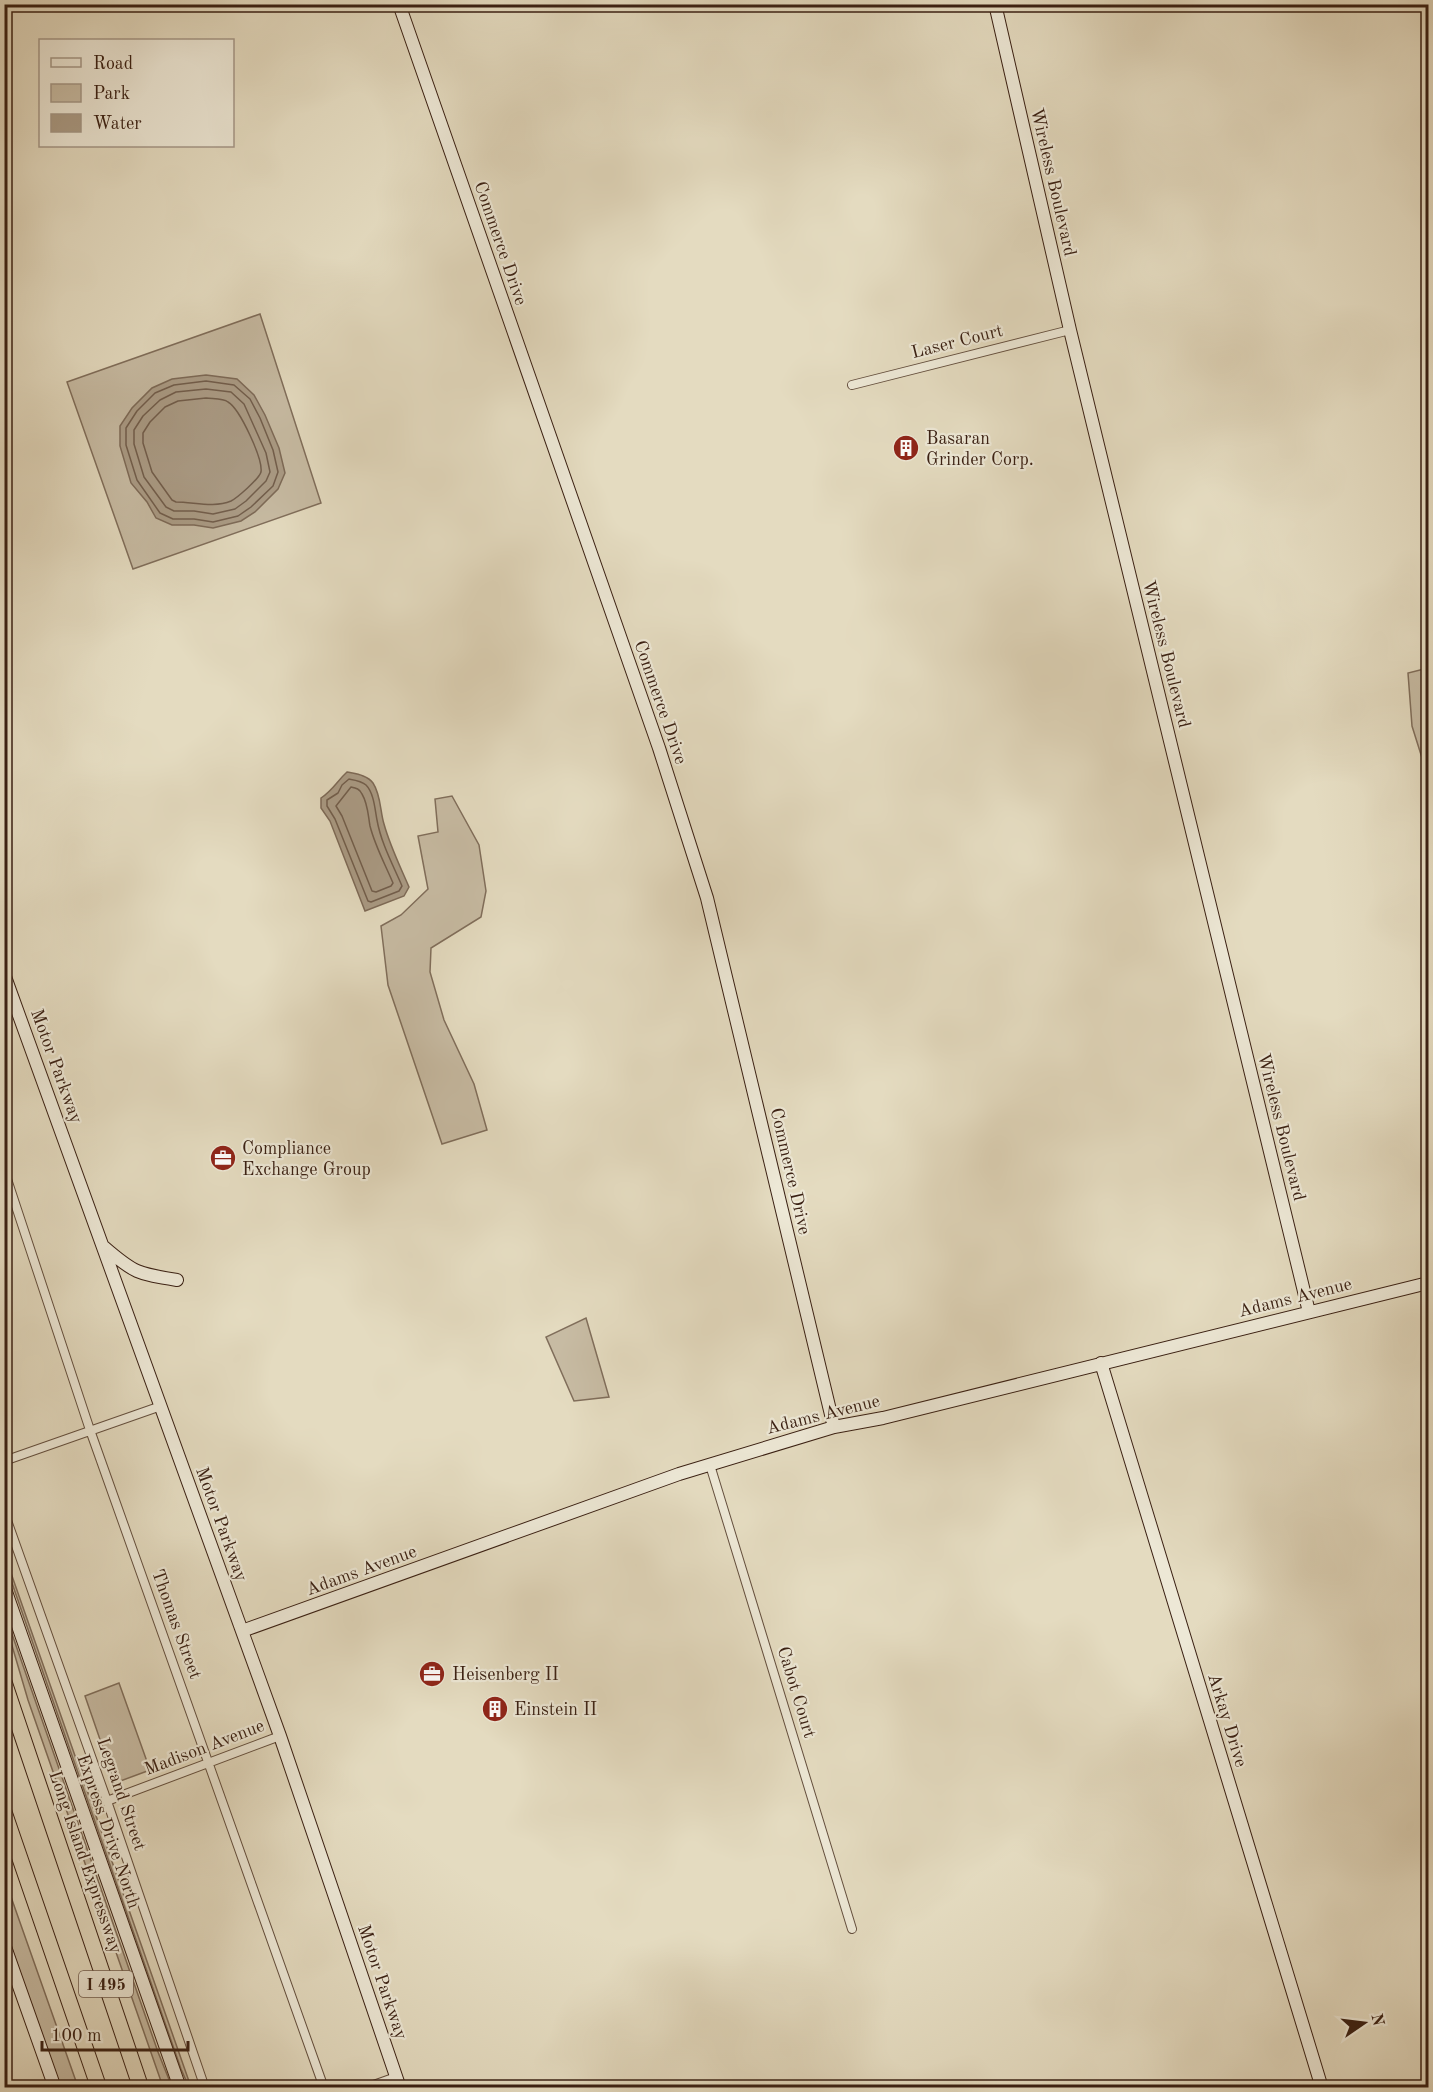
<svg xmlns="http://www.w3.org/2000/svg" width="1433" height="2092" font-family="'Old Standard TT',serif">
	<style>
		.green { fill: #c7bba3; stroke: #806e5b; stroke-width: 1.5 }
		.water { fill: #aa9b85; stroke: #7d6a57; stroke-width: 1.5 }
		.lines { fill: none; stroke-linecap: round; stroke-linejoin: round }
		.shore { stroke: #725e4c; stroke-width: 1.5 }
		.street-casing { stroke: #644f3e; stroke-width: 10 }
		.secondary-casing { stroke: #3a2013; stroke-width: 14 }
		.highway-casing { stroke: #3a2013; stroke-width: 17 }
		.street { stroke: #ede8d6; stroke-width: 8 }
		.secondary { stroke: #ede8d6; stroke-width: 12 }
		.highway { stroke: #e4dbc0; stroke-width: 15 }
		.labels { text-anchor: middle; stroke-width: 4.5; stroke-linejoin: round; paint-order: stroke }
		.shield { fill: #ede8d6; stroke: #705c4e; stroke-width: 1.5 }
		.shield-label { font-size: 16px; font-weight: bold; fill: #3a2013 }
		.street-label { font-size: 18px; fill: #3a2013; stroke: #ede8d6 }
		.poi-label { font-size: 18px; fill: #3a2013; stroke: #ede8d6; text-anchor: start }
	</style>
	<rect width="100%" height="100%" fill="#e4dbc0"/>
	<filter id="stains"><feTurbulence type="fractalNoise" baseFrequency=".00333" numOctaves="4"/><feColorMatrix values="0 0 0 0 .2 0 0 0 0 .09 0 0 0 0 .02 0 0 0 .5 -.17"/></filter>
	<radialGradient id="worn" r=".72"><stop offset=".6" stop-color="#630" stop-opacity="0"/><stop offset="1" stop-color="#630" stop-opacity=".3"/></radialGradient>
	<path class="green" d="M260 314 321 503 133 569 67 382Z
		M1428 668V777L1412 726 1408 673Z
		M452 796 479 845 486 891 481 917 431 948 430 972 444 1020 474 1084 487 1130 442 1144 388 985 381 926 401 915 428 889 418 836 438 832 435 799Z
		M586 1318 609 1397 574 1401 546 1337Z
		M4 1556H5L191 2087H189L181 2069 5 1563Z
		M5 1614 158 2052 172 2087H163L28 1700 5 1622Z
		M119 1683 150 1770 115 1783 85 1696Z
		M4 1877 78 2087H59L5 1928Z"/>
	<path class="water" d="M206 375 237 379 254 395 265 415 279 448 285 473 278 489 255 512 241 521 213 528 194 525H172L156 518 147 502 131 483 120 446V426L132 408 152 388 172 379Z
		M347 772C356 774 367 775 373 783 381 795 380 811 384 824 390 846 400 866 409 887L404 896 365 911 330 821 321 808V798C334 789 336 782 347 772Z"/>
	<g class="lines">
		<path class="shore" d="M206 381 234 385 250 399 260 418 273 450 278 472 273 486 251 507 238 516 213 522 194 519H173L160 513 137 480 126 445V428L137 411 155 393 174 385Z
			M206 389 231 392 244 404 266 453 270 472 266 481 246 501 235 509 213 514 194 511H174L166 507 144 477 134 444V430L143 416 160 400 176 392Z
			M206 398C213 399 223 398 228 402 240 409 263 459 261 472 259 479 237 498 231 501 214 508 194 502 176 502L172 500 152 472 143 443V433L150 422 165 407 178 401Z
			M349 779C355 780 362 781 366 785 374 793 375 810 377 820 381 843 393 865 402 886L399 891 371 902 368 901 335 819 327 806V800L338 793 342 785Z
			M351 787C356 788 360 789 362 794 368 804 368 815 370 826 375 846 385 864 393 883L391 886 376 892 372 891 342 816 336 806Z"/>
		<g class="street-casing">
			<path id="street" d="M852 385 1070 330
				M4 1170 90 1430 324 2088
				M4 1461 161 1406
				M710 1465 852 1929
				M4 1512 107 1801 205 2088
				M107 1801 280 1736
				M365 2088 396 2077"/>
		</g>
		<g class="secondary-casing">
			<path id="secondary" d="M399 4 659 748 707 898 834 1427
				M995 4 1070 330 1309 1312
				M4 974 280 1736 400 2088
				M104 1247C134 1273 138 1274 177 1280
				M1101 1363 1322 2088
				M4 1586 180 2088
				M242 1631 679 1474 834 1427 883 1418 1428 1283
				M4 1944 55 2088"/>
		</g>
		<g class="highway-casing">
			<path id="highway" d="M4 1682 141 2088
				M4 1812 99 2088"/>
		</g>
		<use href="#street" class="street"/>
		<use href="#secondary" class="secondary"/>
		<use href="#highway" class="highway"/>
	</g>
	<defs>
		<g id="building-disc" transform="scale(1.35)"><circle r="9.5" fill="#8f2418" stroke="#ede8d6"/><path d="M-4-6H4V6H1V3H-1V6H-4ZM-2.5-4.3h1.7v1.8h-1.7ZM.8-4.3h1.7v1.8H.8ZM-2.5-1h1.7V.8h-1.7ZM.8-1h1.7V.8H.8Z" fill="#fff"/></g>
		<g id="office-disc" transform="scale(1.35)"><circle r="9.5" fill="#8f2418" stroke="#ede8d6"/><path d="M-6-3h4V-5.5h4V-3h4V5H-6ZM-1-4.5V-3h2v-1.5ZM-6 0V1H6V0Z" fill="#fff"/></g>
	</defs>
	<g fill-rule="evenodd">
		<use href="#building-disc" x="906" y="448"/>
		<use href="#office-disc" x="223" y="1158"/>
		<use href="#office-disc" x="432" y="1674"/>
		<use href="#building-disc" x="495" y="1709"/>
	</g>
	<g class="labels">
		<rect class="shield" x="79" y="1971" width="54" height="26" rx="4.5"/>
		<g class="shield-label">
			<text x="106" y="1990">I 495</text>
		</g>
		<g class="street-label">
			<text transform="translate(1054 182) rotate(77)" y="6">Wireless Boulevard</text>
			<text transform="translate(501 243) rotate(71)" y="6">Commerce Drive</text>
			<text transform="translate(957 341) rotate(-14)" y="6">Laser Court</text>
			<text transform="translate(1167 654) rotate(76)" y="6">Wireless Boulevard</text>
			<text transform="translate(661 702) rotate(71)" y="6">Commerce Drive</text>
			<text transform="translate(57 1066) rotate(70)" y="6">Motor Parkway</text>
			<text transform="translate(1282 1127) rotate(76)" y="6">Wireless Boulevard</text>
			<text transform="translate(791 1171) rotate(77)" y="6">Commerce Drive</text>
			<text transform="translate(1295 1297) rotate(-14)" y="6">Adams Avenue</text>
			<text transform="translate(823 1414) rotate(-14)" y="6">Adams Avenue</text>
			<text transform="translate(222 1524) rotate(70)" y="6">Motor Parkway</text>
			<text transform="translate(361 1570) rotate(-20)" y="6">Adams Avenue</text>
			<text transform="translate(177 1624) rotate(70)" y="6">Thomas Street</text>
			<text transform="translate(797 1692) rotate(73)" y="6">Cabot Court</text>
			<text transform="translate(1228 1720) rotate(73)" y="6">Arkay Drive</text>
			<text transform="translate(204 1747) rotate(-21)" y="6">Madison Avenue</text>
			<text transform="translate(122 1794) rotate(71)" y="6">Legrand Street</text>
			<text transform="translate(109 1831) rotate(71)" y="6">Express Drive North</text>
			<text transform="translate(86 1862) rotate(71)" y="6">Long Island Expressway</text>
			<text transform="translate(383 1982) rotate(71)" y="6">Motor Parkway</text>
		</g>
		<g class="poi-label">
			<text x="926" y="444">Basaran<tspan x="926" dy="21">Grinder Corp.</tspan></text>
			<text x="242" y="1154">Compliance<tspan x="242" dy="21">Exchange Group</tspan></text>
			<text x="452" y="1680">Heisenberg II</text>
			<text x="514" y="1715">Einstein II</text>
		</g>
	</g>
	<rect width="1433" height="2092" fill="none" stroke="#e4dbc0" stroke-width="24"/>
	<rect x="6" y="6" width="1421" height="2080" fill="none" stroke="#3a2013" stroke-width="3"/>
	<rect x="12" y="12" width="1409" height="2068" fill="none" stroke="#3a2013" stroke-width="1.5"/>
	<rect x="39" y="39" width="195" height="108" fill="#ede8d6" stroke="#a59888" stroke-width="1.5"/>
	<rect x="51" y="58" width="30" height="9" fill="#ede8d6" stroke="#a59888" stroke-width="1.5"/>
	<text x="93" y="69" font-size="18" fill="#3a2013">Road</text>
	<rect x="51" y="84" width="30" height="18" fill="#c7bba3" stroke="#a59888" stroke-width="1.5"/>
	<text x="93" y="99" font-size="18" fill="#3a2013">Park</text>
	<rect x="51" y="114" width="30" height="18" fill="#aa9b85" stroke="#a59888" stroke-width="1.5"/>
	<text x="93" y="129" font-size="18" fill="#3a2013">Water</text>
	<g transform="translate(1364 2023) rotate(76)" stroke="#ede8d6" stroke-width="4.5" paint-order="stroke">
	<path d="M0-4.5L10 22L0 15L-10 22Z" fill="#3a2013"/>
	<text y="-9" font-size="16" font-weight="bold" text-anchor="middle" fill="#3a2013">N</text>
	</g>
	<path d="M42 2041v9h146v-9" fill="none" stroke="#3a2013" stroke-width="3"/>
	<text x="51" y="2041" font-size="18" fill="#3a2013" stroke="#ede8d6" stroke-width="4.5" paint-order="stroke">100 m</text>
	<rect width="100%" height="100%" filter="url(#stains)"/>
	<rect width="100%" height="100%" fill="url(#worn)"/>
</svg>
